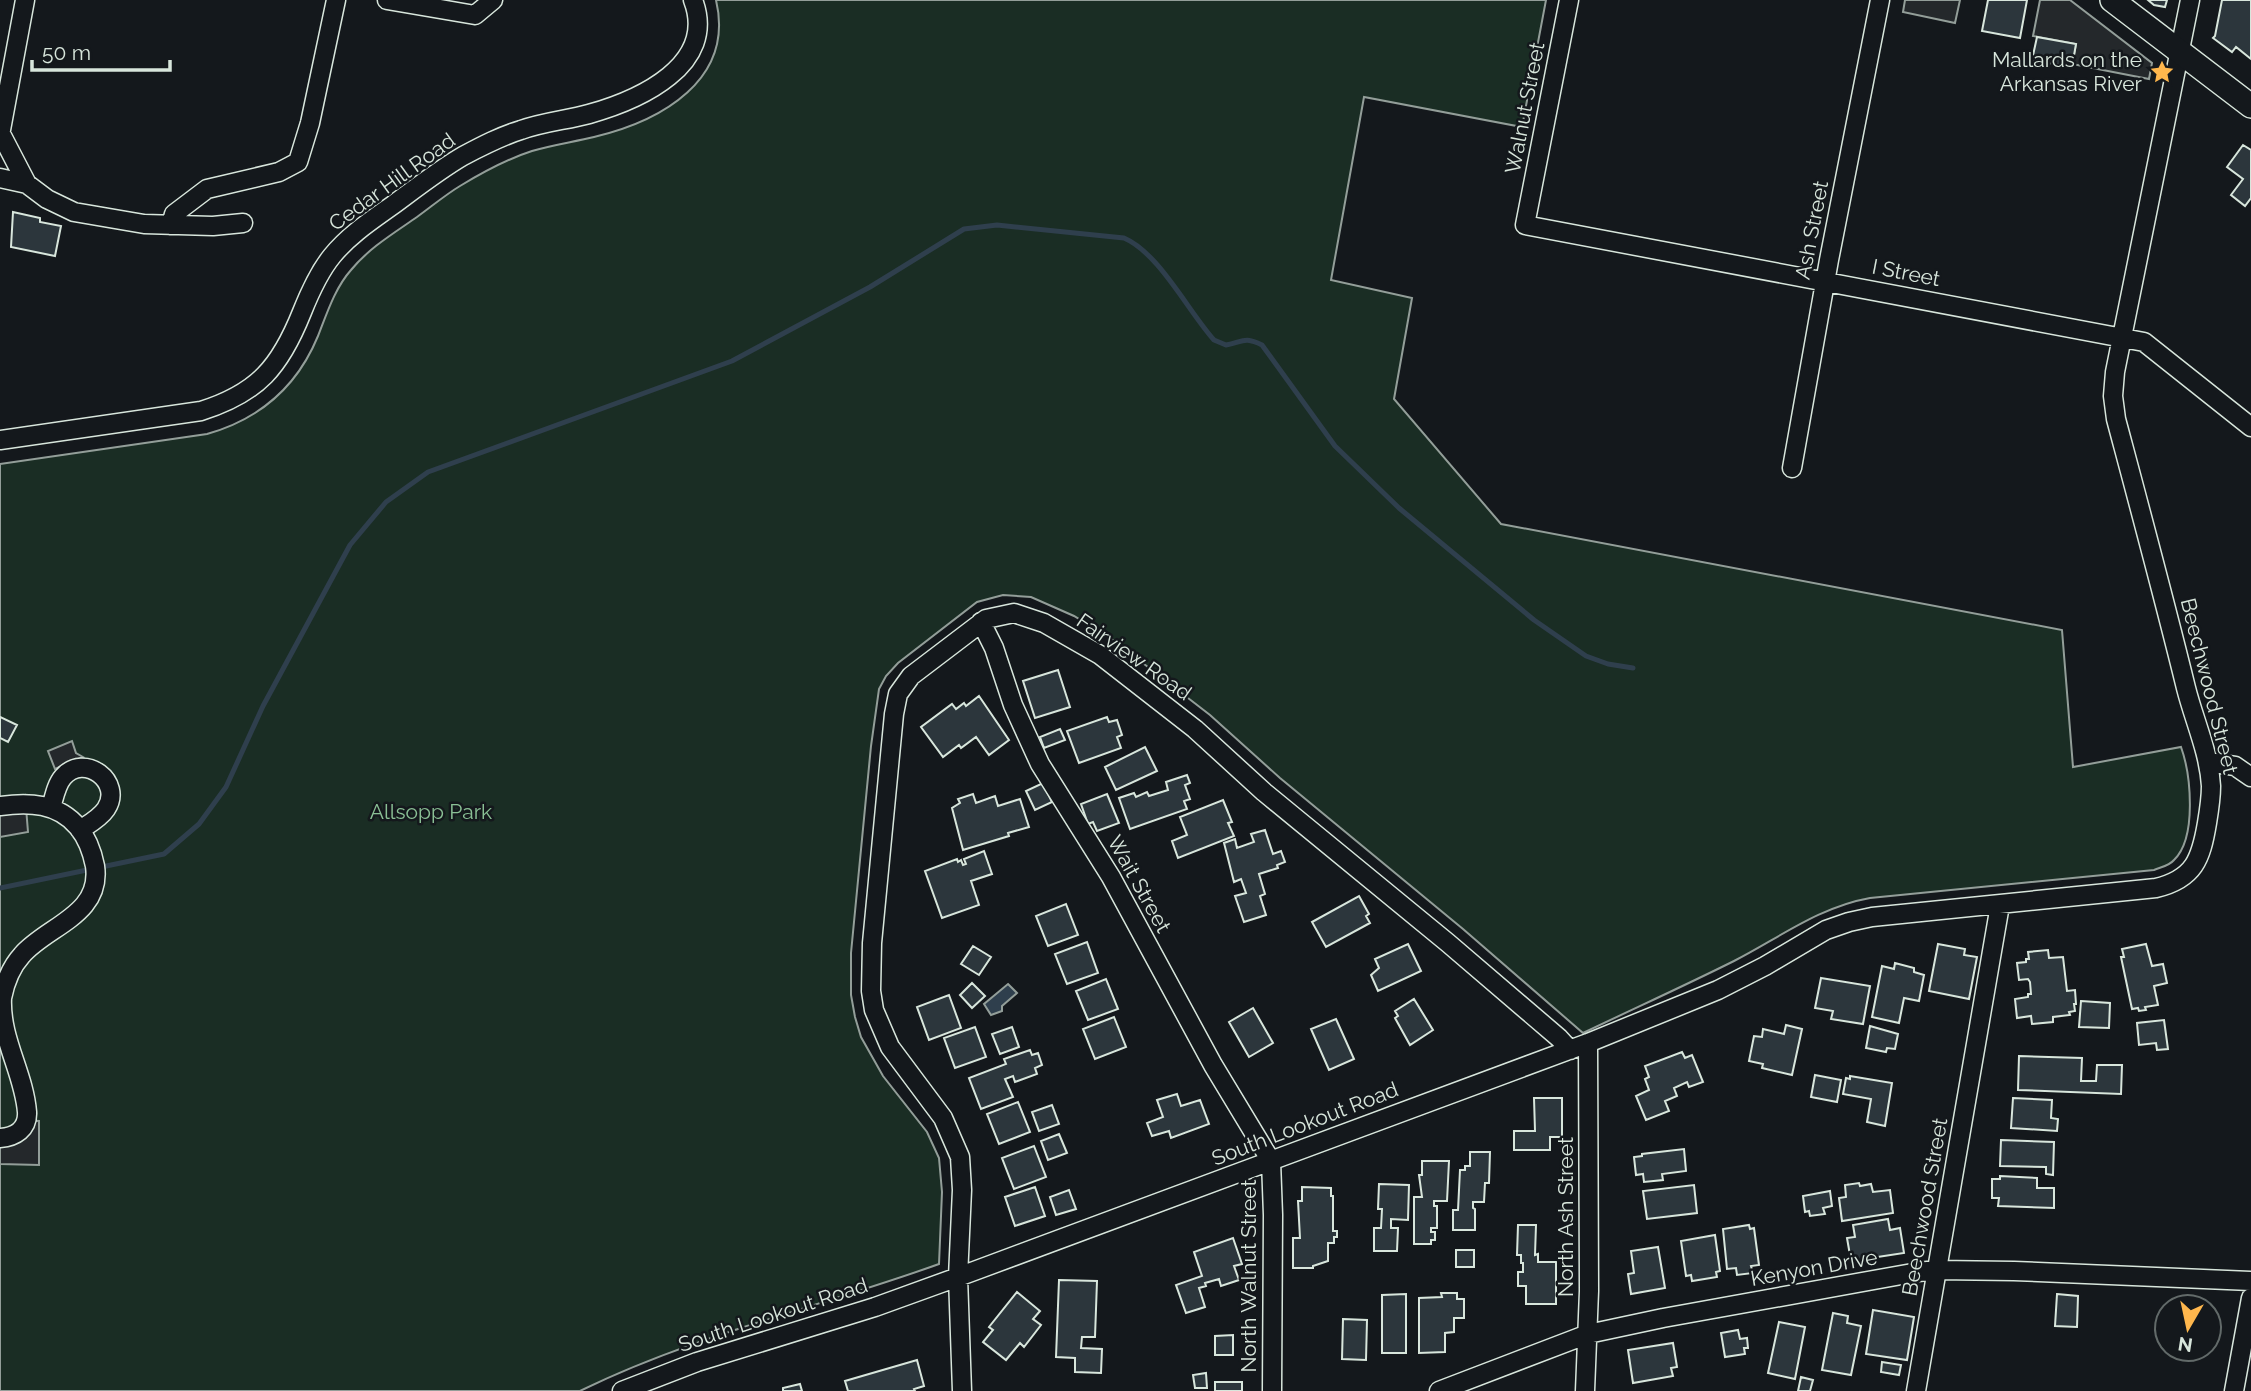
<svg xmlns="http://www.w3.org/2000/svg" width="2251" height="1391" font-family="Raleway,sans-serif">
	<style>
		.green { fill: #1a2d24; stroke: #939e99; stroke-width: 2 }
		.parking { fill: #24282b; stroke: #939e99; stroke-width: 2 }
		.water { fill: #2f3f4d; stroke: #939e99; stroke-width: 2 }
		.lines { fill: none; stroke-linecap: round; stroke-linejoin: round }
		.stream { stroke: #2f3f4d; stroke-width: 5 }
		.building { fill: #2c363c; stroke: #d8e6dc; stroke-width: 2 }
		.street-casing { stroke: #d8e6dc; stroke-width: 21 }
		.secondary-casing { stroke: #d8e6dc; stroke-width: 26 }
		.street { stroke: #14181c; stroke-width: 18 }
		.secondary { stroke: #14181c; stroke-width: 23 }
		.labels { text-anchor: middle; stroke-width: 5; stroke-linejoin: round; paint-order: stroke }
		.poi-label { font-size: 21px; fill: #d8e6dc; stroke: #14181c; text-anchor: end }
		.street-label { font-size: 21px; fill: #d8e6dc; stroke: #14181c }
		.park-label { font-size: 21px; fill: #8ac095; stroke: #14181c }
	</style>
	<rect width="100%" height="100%" fill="#14181c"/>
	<path class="green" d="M716 0H1546L1522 127 1364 97 1331 280 1412 298 1394 399 1501 524 2062 630 2073 767 2181 747C2191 775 2197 838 2174 860 2169 866 2161 867 2154 870L1870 898C1819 907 1779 938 1734 961 1684 986 1633 1009 1583 1033L1463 929 1280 778 1210 715 1113 640 1074 616 1031 597 1003 595 977 602 898 663 886 676 879 689 871 746 851 953V995L855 1017 861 1037 883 1076 927 1132 939 1158 942 1192 939 1264C820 1307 694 1335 580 1391H0V464L207 434C260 419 297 387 318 336 327 313 335 288 351 270 369 248 394 233 417 217 431 207 445 195 460 186 483 172 507 159 532 151 552 145 573 142 594 137 661 121 735 80 716 0Z"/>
	<path class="parking" d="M1905 0H1960L1955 23 1903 12Z
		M2040 0H2070L2152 63 2149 79 2072 64 2076 44 2033 36Z
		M72 741 76 753 83 757 55 769 48 751Z
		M25 795 28 832 0 837V799Z
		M22 1120 39 1121V1165L0 1164V1131H10Z"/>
	<path class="water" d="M1008 984 1017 993 1002 1006V1011L991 1015 984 1004Z"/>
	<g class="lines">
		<path class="stream" d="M0 888 164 854 199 824 226 787 263 706 350 545 386 502 428 472 732 361 870 287 964 229 997 225 1124 238C1159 253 1188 311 1214 340L1226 345C1243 342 1244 336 1262 345L1335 446 1399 508 1534 620 1586 656 1608 664 1633 668"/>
	</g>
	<path class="building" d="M1988 0H2027L2020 38 1982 31Z
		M2148 0H2167L2165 7 2154 5Z
		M2222 0H2251V59L2236 47 2232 52 2213 38 2215 36Z
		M2037 37 2076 44 2072 67 2032 60Z
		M2243 145 2251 150V198L2245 206 2231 195 2243 179 2227 167Z
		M13 212 40 218V222L61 226 55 256 11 247Z
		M1058 670 1070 707 1035 718 1023 681Z
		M979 696 1009 740 989 755 976 737 961 748 959 745 943 757 921 727 952 704 956 709 964 703 966 706Z
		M0 717 17 725 8 742 0 738Z
		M1107 717 1109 722 1117 720 1122 735 1117 737 1121 748 1079 763 1067 731Z
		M1060 729 1065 740 1044 748 1040 737Z
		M1145 747 1157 771 1116 790 1105 767Z
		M1187 775 1190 783 1185 785 1190 799 1184 801 1187 809 1130 829 1119 798 1134 793 1136 797 1147 792 1149 796 1168 790 1166 782Z
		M1043 783 1052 802 1035 810 1026 791Z
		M973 794 976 803 995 796 998 806 1020 799 1029 827 1008 833 1009 836 963 850 952 808 960 803 958 799Z
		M1107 794 1119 823 1097 831 1093 822 1088 824 1081 804Z
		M1223 800 1232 822 1228 823 1234 836 1178 858 1172 841 1187 835 1180 817Z
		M1265 830 1273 854 1281 851 1285 862 1277 865 1278 868 1259 874 1265 894 1260 896 1266 915 1244 922 1235 896 1246 893 1241 879 1234 882 1224 843 1235 839 1237 848 1254 842 1251 834Z
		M984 851 992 874 971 881 979 905 942 918 925 871 957 859 958 862 961 860 963 865 966 864 964 859Z
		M1359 896 1369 914 1366 916 1370 923 1326 947 1312 922Z
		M1066 904 1078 935 1048 946 1036 916Z
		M1087 942 1098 973 1067 984 1055 954Z
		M1408 944 1421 971 1378 991 1371 975 1379 968 1375 959Z
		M1938 944 1965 949 1964 955 1977 957 1969 999 1929 991Z
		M2146 944 2152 966 2163 964 2167 983 2154 986 2158 1005 2145 1007 2146 1010 2139 1011 2138 1008 2132 1009 2121 957H2124L2122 949Z
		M973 946 991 957 979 975 961 964Z
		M2048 950 2049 958 2063 957 2067 991 2075 990 2076 1004H2074L2075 1011 2069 1012 2070 1015 2053 1017V1022L2032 1024 2031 1016 2017 1018 2015 999 2028 997V994H2031L2030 982 2028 979 2019 980 2017 963 2026 962V959H2029L2028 952Z
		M1895 963 1914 968V972L1924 975 1919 1001 1904 998 1899 1023 1872 1017 1882 966 1894 969Z
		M1821 978 1870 986 1863 1024 1831 1019 1833 1011 1815 1008Z
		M1106 979 1118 1009 1088 1020 1076 991Z
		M972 983 985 996 972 1008 960 995Z
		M949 995 961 1028 929 1040 917 1007Z
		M1414 999 1433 1030 1410 1045 1395 1018 1398 1016 1395 1011Z
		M2081 1001 2110 1003 2109 1028 2079 1027Z
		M1253 1008 1273 1043 1249 1057 1229 1022Z
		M1114 1017 1126 1047 1095 1059 1083 1029Z
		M1336 1019 1354 1059 1329 1070 1311 1029Z
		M2164 1020 2168 1049 2157 1050 2156 1043 2139 1045 2137 1023Z
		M1786 1025 1802 1029 1792 1075 1762 1068 1763 1064 1749 1061 1754 1036 1762 1037 1763 1029 1784 1034Z
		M1870 1026 1898 1034 1895 1049 1887 1048 1886 1052 1866 1048Z
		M975 1027 986 1057 955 1068 944 1038Z
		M1012 1027 1019 1047 1000 1054 992 1034Z
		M1030 1050 1032 1055 1038 1053 1042 1065 1035 1068 1037 1074 1015 1082 1013 1076 1005 1079 1013 1097 981 1109 969 1078 1006 1064 1004 1059Z
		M1682 1052 1685 1058 1692 1055 1703 1082 1689 1087 1687 1082 1674 1088 1677 1096 1665 1101 1669 1111 1646 1120 1636 1096 1649 1090 1645 1079 1649 1077 1645 1066Z
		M2019 1056 2082 1058 2081 1081H2096L2097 1065H2122L2121 1094 2018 1090Z
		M1815 1075 1841 1080 1837 1102 1811 1097Z
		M1850 1076 1892 1083 1885 1126 1867 1122 1871 1099 1843 1094 1846 1078 1850 1079Z
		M1177 1094 1181 1106 1200 1100 1209 1124 1171 1138 1169 1131 1152 1136 1147 1123 1163 1117 1157 1100Z
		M1534 1098H1562V1137H1550V1150H1514V1131H1535Z
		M2013 1098 2052 1100 2051 1118 2058 1119 2057 1131 2011 1128Z
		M1018 1102 1030 1132 999 1144 987 1114Z
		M1052 1105 1059 1124 1039 1131 1032 1112Z
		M1059 1134 1067 1153 1048 1160 1041 1141Z
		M2001 1140 2054 1142 2053 1175 2046 1174V1167L2000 1166Z
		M1034 1146 1046 1177 1014 1189 1002 1158Z
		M1684 1149 1686 1171 1662 1174 1663 1180 1644 1182 1643 1174 1636 1175 1634 1157 1642 1156V1154Z
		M1470 1152H1490L1489 1183H1485L1484 1202H1473V1208L1475 1209V1230H1453V1210H1458L1460 1170H1465V1166H1470Z
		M1422 1161H1449L1447 1201H1434V1206H1437V1228H1431V1232H1435V1240H1431V1244H1414V1197H1422L1419 1175H1422Z
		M2000 1176 2037 1178V1188H2054V1208L1998 1206 1999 1198H1992V1179H2000Z
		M1859 1183 1860 1186 1871 1184 1873 1192 1890 1190 1893 1213 1842 1221 1839 1198 1846 1197 1845 1185Z
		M1379 1184 1409 1185 1408 1220 1391 1219V1228H1398L1397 1251H1374V1228H1381L1382 1209H1378Z
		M1694 1185 1697 1213 1647 1219 1643 1191Z
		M1035 1187 1045 1216 1015 1226 1005 1197Z
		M1302 1187 1331 1188V1196H1333V1231H1337V1237H1334V1243H1328V1261L1313 1266V1268H1293V1238H1300L1298 1201H1302Z
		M1069 1190 1076 1209 1056 1215 1050 1197Z
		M1830 1191 1832 1206 1823 1208 1825 1214 1810 1216 1809 1211 1805 1212 1803 1196Z
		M1888 1219 1890 1230 1900 1228 1904 1253 1851 1261 1847 1238 1855 1237 1853 1225Z
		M1518 1225H1536L1535 1255 1538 1254V1262H1556V1304H1526V1286H1518V1272H1523V1263H1521V1255H1517Z
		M1749 1225 1750 1229 1754 1228 1759 1265 1751 1266 1753 1273 1737 1275 1736 1268 1727 1269 1723 1229Z
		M1715 1235 1720 1271 1716 1272 1717 1277 1692 1281 1691 1275 1686 1276 1681 1241Z
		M1233 1238 1242 1264 1234 1266 1239 1280 1221 1286 1219 1279 1205 1283 1206 1286 1199 1288 1205 1307 1186 1313 1176 1285 1202 1276 1194 1252Z
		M1658 1247 1665 1288 1631 1294 1628 1274 1634 1273 1631 1251Z
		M1456 1250H1474V1267H1456Z
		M1059 1280 1097 1281 1095 1337H1082L1081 1348 1102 1349 1101 1373 1075 1372V1358L1056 1357Z
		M1017 1292 1040 1311 1033 1319 1041 1325 1024 1347 1020 1343 1006 1360 983 1342 993 1330 989 1327Z
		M1441 1293H1457V1299H1464V1318H1454V1332L1445 1333V1352L1419 1353V1298L1442 1297Z
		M1406 1294V1353H1382V1295Z
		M2057 1294 2078 1296 2077 1327 2055 1326Z
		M1873 1310 1914 1317 1907 1360 1866 1354Z
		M1833 1313 1848 1316 1847 1323 1861 1326 1851 1375 1822 1370Z
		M1343 1319 1367 1320 1366 1360 1342 1359Z
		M1779 1322 1805 1327 1795 1379 1768 1373Z
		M1738 1330 1740 1339 1747 1338 1748 1348H1744L1745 1354 1725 1357 1721 1333Z
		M1233 1335V1355H1215V1336Z
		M1673 1343 1677 1367 1671 1368 1673 1376 1633 1383 1628 1350Z
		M917 1360 924 1386 914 1389 915 1391H848L845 1381Z
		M1882 1362 1901 1365 1899 1375 1881 1372Z
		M1206 1373 1207 1388H1195L1193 1375Z
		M1801 1377 1813 1380 1810 1391H1798Z
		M1215 1382H1242V1391H1215Z
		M800 1384 802 1391H783V1388Z"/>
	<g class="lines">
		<g class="street-casing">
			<path id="street" d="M387 0 475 15 493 0
				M1569 0 1525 225 2144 342 2251 427
				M1 134 27 184
				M0 135 25 0
				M0 178 27 184 47 199 74 212 144 224 213 226 243 223
				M171 225 174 214 207 189 279 172 298 162 310 123 336 0
				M0 440 201 411C258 393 280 367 302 312 310 292 319 272 332 256 349 235 372 220 393 205 416 188 439 170 463 156 482 146 501 136 521 130 543 122 567 120 589 114 639 100 718 65 693 0
				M1792 468 1829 260 1880 0
				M981 622 994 648 1013 705 1040 764 1111 877 1213 1065 1271 1161 1273 1215 1272 1391
				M2208 762 2235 766 2251 777
				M0 806C29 802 58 803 78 827 88 839 92 851 95 866 102 915 47 926 22 955 11 967 5 983 2 998 0 1039 24 1073 27 1112 28 1129 15 1137 0 1138
				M51 808C54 798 56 785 63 777 84 752 124 782 106 809 100 818 89 824 80 830
				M622 1391 697 1362 875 1307 958 1277 1588 1043 1718 990 1765 966 1826 930 1849 922 1872 917 2156 888C2194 879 2201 859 2207 823 2209 811 2211 798 2211 786 2209 752 2194 720 2186 688 2164 598 2140 509 2116 419L2113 396 2115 372 2190 0
				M962 1391 958 1277 962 1190 960 1157 943 1118 890 1047 874 1010 871 991 872 943 894 714 898 694 911 676 986 619 1014 613 1044 623 1100 655 1195 729 1264 792 1448 943 1559 1038 1570 1050
				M1439 1391 1588 1334 1663 1318 1918 1272 1937 1270 2014 1271 2251 1281
				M1585 1391 1589 1291 1588 1043
				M1916 1391 2000 905
				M2234 1391 2251 1298"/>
		</g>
		<g class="secondary-casing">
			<path id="secondary" d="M2112 0 2251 106"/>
		</g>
		<use href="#street" class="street"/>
		<use href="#secondary" class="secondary"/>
	</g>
	<defs>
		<g id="sight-bare" transform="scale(1.89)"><path d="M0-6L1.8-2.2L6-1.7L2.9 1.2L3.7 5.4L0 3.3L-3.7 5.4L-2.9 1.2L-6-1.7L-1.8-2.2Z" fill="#ffb74d" stroke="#14181c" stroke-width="2.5" paint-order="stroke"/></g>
	</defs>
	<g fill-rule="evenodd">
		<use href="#sight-bare" x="2162" y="72"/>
	</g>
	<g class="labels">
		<g class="poi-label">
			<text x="2142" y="67">Mallards on the<tspan x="2142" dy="24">Arkansas River</tspan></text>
		</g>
		<g class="street-label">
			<text transform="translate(1525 108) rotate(-79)" y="7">Walnut Street</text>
			<text transform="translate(392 182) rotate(-36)" y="7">Cedar Hill Road</text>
			<text transform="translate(1812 230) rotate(-79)" y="7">Ash Street</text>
			<text transform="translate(1906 273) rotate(11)" y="7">I Street</text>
			<text transform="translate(1134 657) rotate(35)" y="7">Fairview Road</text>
			<text transform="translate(2209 686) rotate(76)" y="7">Beechwood Street</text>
			<text transform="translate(1139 884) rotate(61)" y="7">Wait Street</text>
			<text transform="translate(1305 1124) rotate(-21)" y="7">South Lookout Road</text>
			<text transform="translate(1925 1207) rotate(-80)" y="7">Beechwood Street</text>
			<text transform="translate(1566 1217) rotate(-90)" y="7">North Ash Street</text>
			<text transform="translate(1814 1268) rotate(-10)" y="7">Kenyon Drive</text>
			<text transform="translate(1249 1276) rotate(-90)" y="7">North Walnut Street</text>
			<text transform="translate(773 1315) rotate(-18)" y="7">South Lookout Road</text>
		</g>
		<g class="park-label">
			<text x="431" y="819">Allsopp Park</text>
		</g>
	</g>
	<g transform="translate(2188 1328) rotate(189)"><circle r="33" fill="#14181c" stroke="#626a69" stroke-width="2"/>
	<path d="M0-5L12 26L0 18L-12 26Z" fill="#ffb74d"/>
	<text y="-10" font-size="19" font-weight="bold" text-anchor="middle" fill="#d8e6dc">N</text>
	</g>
	<path d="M32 60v10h138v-10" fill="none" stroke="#d8e6dc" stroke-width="3.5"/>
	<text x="42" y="60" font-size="21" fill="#d8e6dc" stroke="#14181c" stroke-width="5" paint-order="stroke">50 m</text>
</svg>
